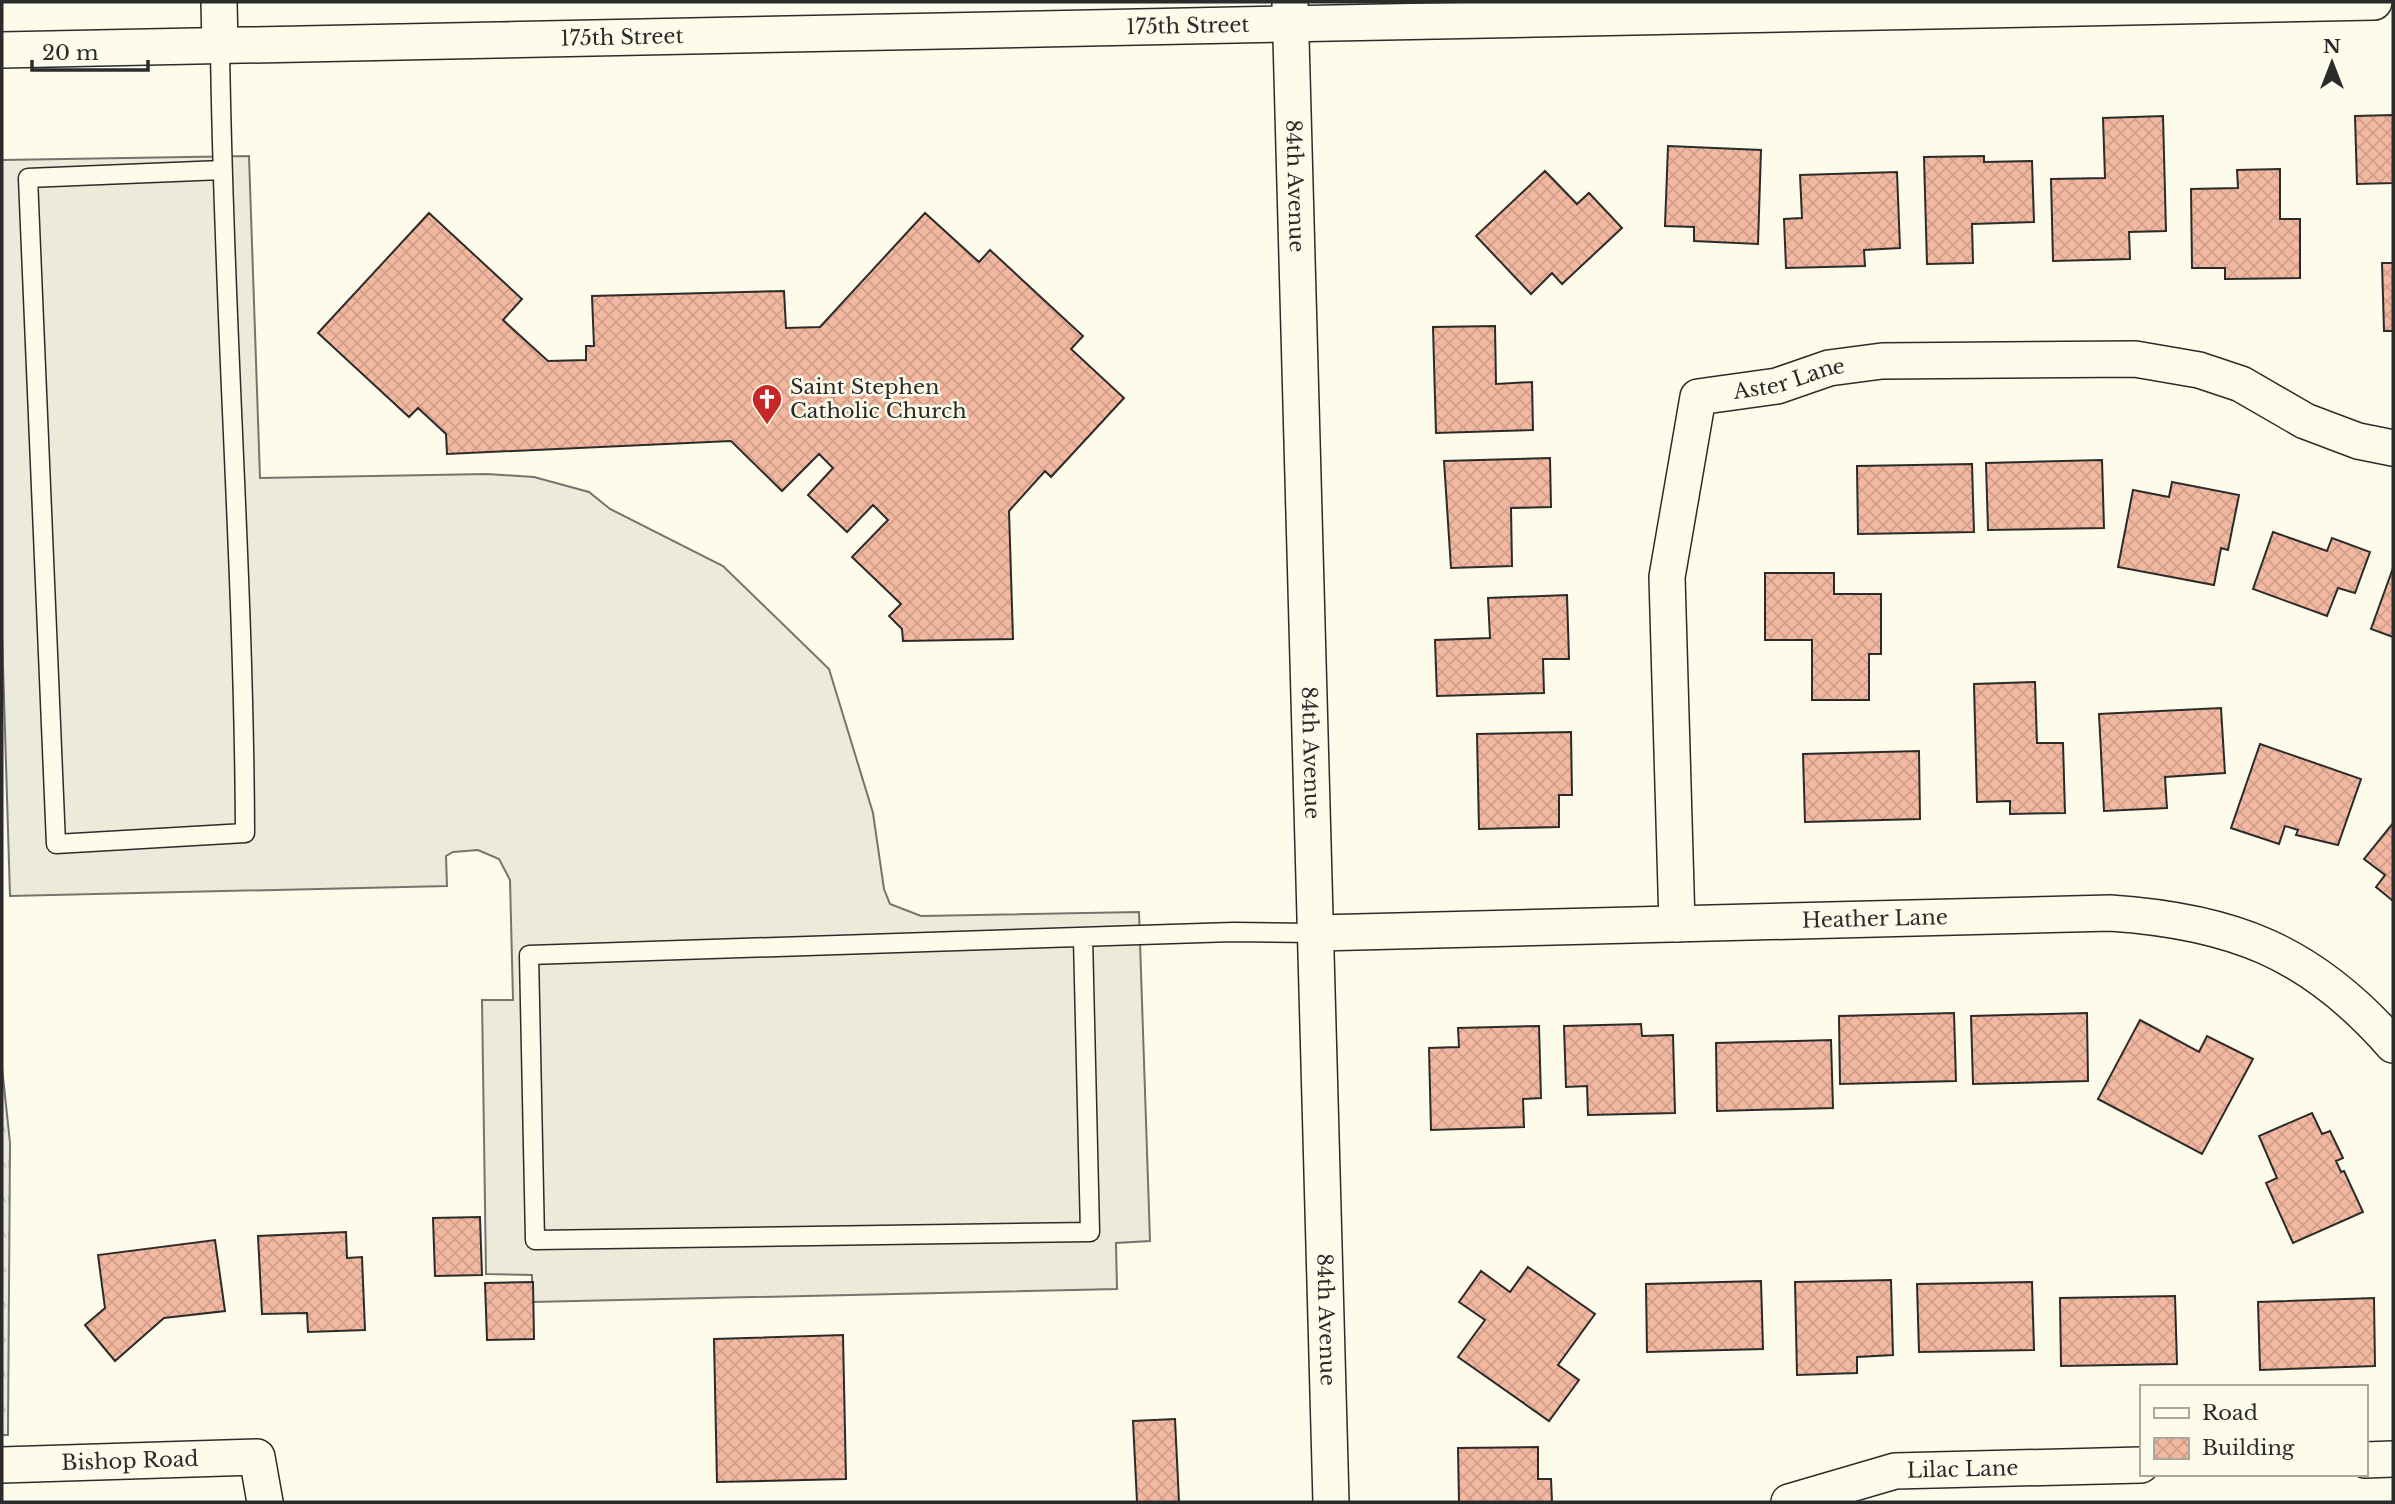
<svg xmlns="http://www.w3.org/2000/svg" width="2395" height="1504" font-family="'Libre Baskerville',serif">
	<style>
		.park { fill: url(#park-tufts); stroke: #74746e; stroke-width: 2 }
		.parking { fill: #eceadb; stroke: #74746e; stroke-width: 2 }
		.building { fill: url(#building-cross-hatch); stroke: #2b2b2b; stroke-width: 2 }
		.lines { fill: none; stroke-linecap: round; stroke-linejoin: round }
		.lane-casing { stroke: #2b2b2b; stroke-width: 21 }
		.street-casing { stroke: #2b2b2b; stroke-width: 38 }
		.lane { stroke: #fdfbea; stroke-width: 18 }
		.street { stroke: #fdfbea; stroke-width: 35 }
		.labels { text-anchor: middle; stroke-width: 5; stroke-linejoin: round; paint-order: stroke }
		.street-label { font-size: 21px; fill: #2b2b2b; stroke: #fdfbea }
		.poi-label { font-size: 21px; fill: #2b2b2b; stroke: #fdfbea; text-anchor: start }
	</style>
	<defs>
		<pattern id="park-tufts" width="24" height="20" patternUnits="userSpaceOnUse" patternTransform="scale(1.75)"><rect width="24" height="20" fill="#ecebdb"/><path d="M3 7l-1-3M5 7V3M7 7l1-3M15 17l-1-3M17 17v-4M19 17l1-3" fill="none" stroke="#cbcabc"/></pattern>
		<pattern id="building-cross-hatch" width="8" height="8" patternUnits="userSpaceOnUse" patternTransform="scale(1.75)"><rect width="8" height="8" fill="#f2b8a0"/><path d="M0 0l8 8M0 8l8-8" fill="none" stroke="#d09e8a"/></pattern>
	</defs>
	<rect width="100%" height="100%" fill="#fdfbea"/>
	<path class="park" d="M2 1067 10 1143 8 1435H2Z"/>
	<path class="parking" d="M249 156 260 478 487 474 534 477 589 492 610 509 723 566 829 669 873 813 884 889 890 904 921 916 1139 912 1150 1241 1116 1243 1117 1289 532 1302V1275L486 1274 482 1000H513L510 880 499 859 478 850 453 852 446 856 447 886 10 896 2 632V160Z"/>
	<path class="building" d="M2393 115V183L2357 184 2355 116Z
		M2163 116 2166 231 2129 232 2130 259 2053 261 2051 179 2105 178 2103 118Z
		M1668 146 1761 150 1758 244 1694 241V227L1665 226Z
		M1984 156V162L2032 161 2034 222 1972 224 1973 263 1927 264 1924 157Z
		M2280 169V219H2300V278L2225 279V268H2192L2191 189 2238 188 2237 170Z
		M1545 171 1577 204 1589 193 1622 228 1562 284 1552 273 1531 294 1476 236Z
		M1897 172 1900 248 1864 250 1865 266 1786 268 1784 219 1802 218 1800 175Z
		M429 213 522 299 503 320 548 361 586 360V346H594L592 296 784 291 786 328 820 327 925 213 979 262 990 250 1083 336 1071 349 1124 398 1051 477 1045 471 1009 511 1013 639 903 641 902 629 889 616 901 604 852 557 888 520 873 505 847 532 808 495 833 468 819 454 782 491 731 441 447 454 446 434 418 408 409 417 318 333Z
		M2382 263H2393V331H2384Z
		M1495 326 1496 384 1532 382 1533 430 1436 433 1433 327Z
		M1550 458 1551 507 1511 508 1512 566 1451 568 1444 461Z
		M2102 460 2104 528 1988 530 1986 463Z
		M1972 464 1974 532 1858 534 1857 466Z
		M2172 482 2239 495 2228 550 2221 548 2214 585 2118 567 2133 490 2169 497Z
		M2273 532 2327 551 2332 538 2370 552 2355 593 2338 588 2327 616 2253 589Z
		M2393 568V637L2371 629Z
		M1765 573H1834V594H1881V654H1869V700H1812V640H1765Z
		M1567 595 1569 659H1543L1544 693 1437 696 1435 640 1490 638 1488 598Z
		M2035 682 2037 743H2063L2065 813 2010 814V801L1977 802 1974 684Z
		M2221 708 2225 773 2165 777 2167 808 2104 811 2099 714Z
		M1571 732 1572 795H1559V827L1479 829 1477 734Z
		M2260 744 2361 779 2338 845 2296 835 2298 830 2285 826 2279 844 2231 828Z
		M1919 751 1920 819 1805 822 1803 754Z
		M2393 823V901L2376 887 2385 875 2364 859Z
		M1954 1013 1956 1081 1840 1084 1839 1016Z
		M2087 1013 2088 1081 1973 1084 1971 1016Z
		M2140 1020 2199 1052 2207 1036 2253 1059 2202 1154 2098 1099Z
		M1641 1024 1642 1036 1673 1035 1675 1113 1588 1115 1587 1086 1566 1087 1564 1026Z
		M1539 1026 1541 1098 1523 1099 1524 1127 1431 1130 1429 1048 1459 1047 1458 1028Z
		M1831 1040 1833 1108 1717 1111 1716 1043Z
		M2312 1113 2322 1134 2330 1131 2343 1158 2336 1161 2341 1172 2344 1171 2363 1212 2293 1243 2266 1183 2277 1178 2259 1136Z
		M480 1217 482 1275 435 1276 433 1218Z
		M346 1232 347 1258 362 1257 365 1330 308 1332 307 1313 262 1314 258 1236Z
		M215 1240 225 1311 164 1318 115 1361 85 1325 105 1308 98 1255Z
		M1528 1267 1595 1314 1558 1365 1579 1380 1549 1421 1458 1357 1485 1320 1459 1302 1481 1271 1510 1292Z
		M1891 1280 1893 1355 1857 1357V1373L1797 1375 1795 1282Z
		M1761 1281 1763 1349 1647 1352 1646 1284Z
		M533 1282 534 1339 487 1340 485 1283Z
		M2032 1282 2034 1350 1919 1352 1917 1284Z
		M2175 1296 2177 1364 2061 1366 2060 1298Z
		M2374 1298 2375 1366 2260 1370 2258 1302Z
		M843 1335 846 1479 717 1482 714 1339Z
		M1175 1419 1179 1502H1137L1133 1421Z
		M1538 1447V1479H1551L1552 1502H1459L1458 1448Z"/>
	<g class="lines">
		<g class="lane-casing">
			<path id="lane" d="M220 46C223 309 244 571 245 833L56 844 28 178 222 170
				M1083 938 1090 1232 535 1240 529 955 1233 932 1317 933"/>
		</g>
		<g class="street-casing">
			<g id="street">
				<path d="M219 2 220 46"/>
				<path id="s1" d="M1290 2 1331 1502"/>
				<path id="s2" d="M2 50 2374 2"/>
				<path id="s3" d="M1677 924 1667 577 1698 397 1777 386 1829 368 1882 361 2135 359 2199 370 2241 384 2305 421 2358 441 2393 448"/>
				<path id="s4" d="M1317 933 2110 913C2231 921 2311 951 2393 1045"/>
				<path d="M2365 1460 2393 1459"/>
				<path id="s5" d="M2 1465 257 1457 265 1502"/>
				<path id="s6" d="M1789 1502 1895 1471 2141 1465"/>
			</g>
		</g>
		<use href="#lane" class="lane"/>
		<use href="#street" class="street"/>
	</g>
	<defs>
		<g id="church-pin" transform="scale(1.575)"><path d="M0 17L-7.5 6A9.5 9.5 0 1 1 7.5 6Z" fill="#c62828" stroke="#fdfbea"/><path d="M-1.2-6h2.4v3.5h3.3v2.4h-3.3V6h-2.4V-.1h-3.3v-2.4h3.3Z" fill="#fff"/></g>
	</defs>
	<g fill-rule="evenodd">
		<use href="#church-pin" x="767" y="399"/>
	</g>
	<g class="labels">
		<g class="street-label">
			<text dy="7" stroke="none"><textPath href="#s2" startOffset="1186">175th Street</textPath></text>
			<text dy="7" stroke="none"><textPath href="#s2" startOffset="620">175th Street</textPath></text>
			<text dy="7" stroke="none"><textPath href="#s1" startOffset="184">84th Avenue</textPath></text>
			<text dy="7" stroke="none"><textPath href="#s3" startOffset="623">Aster Lane</textPath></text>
			<text dy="7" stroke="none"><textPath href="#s1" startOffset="751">84th Avenue</textPath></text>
			<text dy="7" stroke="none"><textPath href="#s4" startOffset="558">Heather Lane</textPath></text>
			<text dy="7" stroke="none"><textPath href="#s1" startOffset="1318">84th Avenue</textPath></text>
			<text dy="7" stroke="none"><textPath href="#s5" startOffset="128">Bishop Road</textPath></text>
			<text dy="7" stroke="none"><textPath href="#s6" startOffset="178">Lilac Lane</textPath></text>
		</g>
		<g class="poi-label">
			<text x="790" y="394">Saint Stephen<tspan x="790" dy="24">Catholic Church</tspan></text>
		</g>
	</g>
	<rect width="2395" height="1504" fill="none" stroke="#2b2b2b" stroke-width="7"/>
	<rect x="2140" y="1385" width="228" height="91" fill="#fdfbea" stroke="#a9a89e" stroke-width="2"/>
	<rect x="2154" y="1408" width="35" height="10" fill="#fdfbea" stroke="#a9a89e" stroke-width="2"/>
	<text x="2202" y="1420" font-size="21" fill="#2b2b2b">Road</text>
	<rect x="2154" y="1438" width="35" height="21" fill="url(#building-cross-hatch)" stroke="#a9a89e" stroke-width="2"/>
	<text x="2202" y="1455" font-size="21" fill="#2b2b2b">Building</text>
	<g transform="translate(2332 63)" stroke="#fdfbea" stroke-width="5" paint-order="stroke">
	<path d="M0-5L12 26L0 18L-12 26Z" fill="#2b2b2b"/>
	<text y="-10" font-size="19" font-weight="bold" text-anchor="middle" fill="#2b2b2b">N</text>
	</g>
	<path d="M32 60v10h116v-10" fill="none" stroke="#2b2b2b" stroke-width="3.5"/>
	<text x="42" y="60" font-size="21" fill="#2b2b2b" stroke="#fdfbea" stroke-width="5" paint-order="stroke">20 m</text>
</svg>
